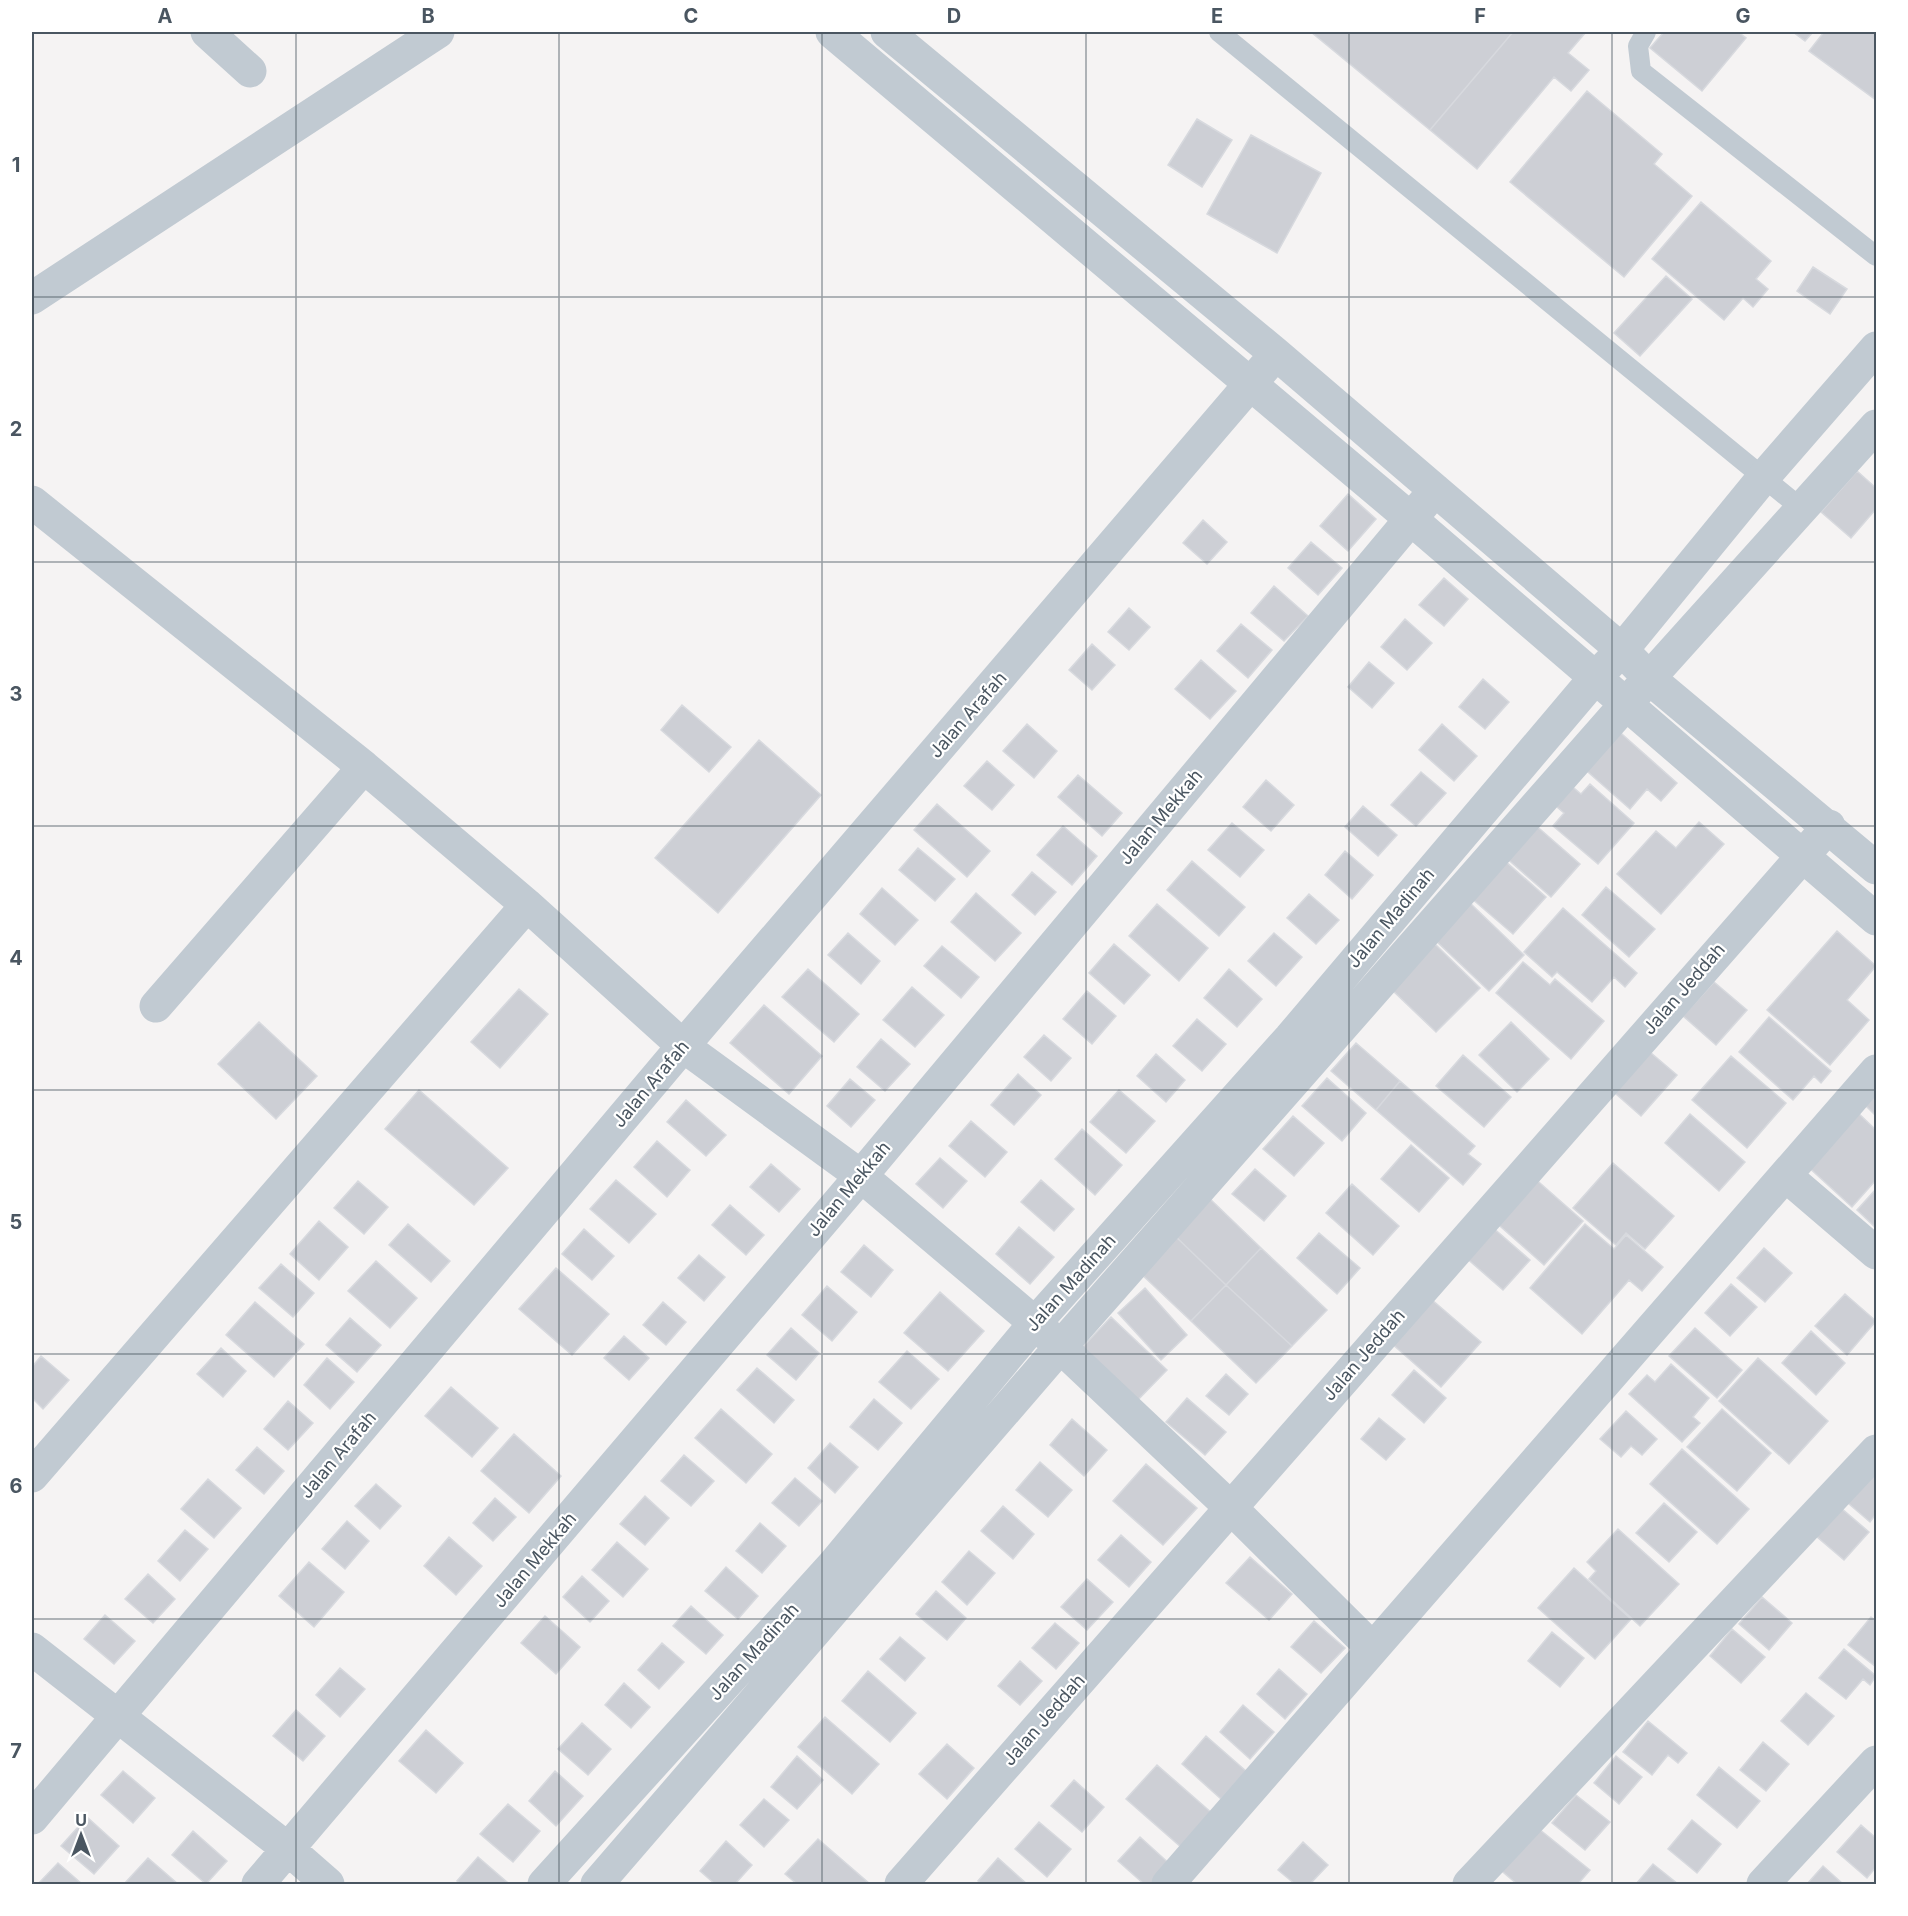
<svg xmlns="http://www.w3.org/2000/svg" width="1908" height="1916" font-family="Inter,sans-serif">
	<style>
		.building { fill: #cdcfd5; stroke: #d7d9de; stroke-width: 1.5 }
		.lines { fill: none; stroke-linecap: round; stroke-linejoin: round }
		.service { stroke: #c1cad2; stroke-width: 20 }
		.minor { stroke: #c1cad2; stroke-width: 33 }
		.grid { fill: none; stroke: #4a5661; stroke-width: 1.5; stroke-opacity: 0.55 }
		.labels { text-anchor: middle; stroke-width: 4.5; stroke-linejoin: round; paint-order: stroke }
		.street-label { font-size: 18px; fill: #4a5661; stroke: #fff }
		.neatline { fill: none; stroke: #4a5661; stroke-width: 2 }
		.grid-label { font-size: 20px; text-anchor: middle; font-weight: bold; fill: #4a5661 }
	</style>
	<rect width="100%" height="100%" fill="#f5f3f3"/>
	<path class="building" d="M1311 32H1513L1430 130Z
		M1513 32H1586L1568 53 1589 70 1571 91 1554 77 1477 169 1430 130Z
		M1664 32H1738L1746 38 1702 91 1650 48Z
		M1793 32H1813L1805 41Z
		M1824 32H1876V100L1809 51Z
		M1587 91 1662 154 1654 164 1692 196 1624 277 1510 182Z
		M1197 119 1232 140 1202 187 1168 165Z
		M1251 135 1321 173 1277 253 1207 214Z
		M1701 202 1771 261 1756 279 1768 289 1753 307 1743 298 1724 320 1652 259Z
		M1813 267 1847 289 1830 314 1797 291Z
		M1666 276 1692 299 1640 356 1614 333Z
		M1857 471 1876 488V509L1851 538 1821 512Z
		M1348 494 1376 519 1348 551 1320 526Z
		M1203 520 1227 542 1207 564 1183 543Z
		M1311 542 1342 568 1318 595 1288 568Z
		M1444 578 1468 599 1444 626 1419 605Z
		M1274 586 1308 616 1284 641 1251 613Z
		M1129 608 1150 627 1129 650 1108 632Z
		M1405 619 1432 643 1407 670 1381 647Z
		M1241 624 1272 650 1248 678 1217 651Z
		M1092 644 1115 665 1092 690 1069 670Z
		M1201 660 1236 691 1210 719 1175 689Z
		M1369 662 1394 683 1372 708 1348 687Z
		M1483 679 1509 702 1485 729 1459 707Z
		M682 705 731 747 709 772 661 730Z
		M1027 724 1057 751 1034 778 1003 751Z
		M1442 724 1477 756 1454 781 1419 750Z
		M1614 727 1677 783 1661 801 1647 789 1630 809 1581 766Z
		M759 740 821 795 718 913 655 858Z
		M987 761 1014 785 992 810 964 786Z
		M1421 772 1446 793 1416 826 1391 805Z
		M1078 775 1122 813 1102 836 1058 797Z
		M1266 780 1294 805 1271 831 1243 807Z
		M1568 783 1581 794 1590 784 1634 823 1598 864 1553 826 1564 813 1551 802Z
		M937 804 990 851 967 877 914 830Z
		M1363 806 1397 835 1378 856 1345 827Z
		M1699 822 1724 844 1661 914 1617 874 1656 831 1676 848Z
		M1232 823 1264 850 1240 877 1208 850Z
		M1533 823 1580 864 1551 897 1504 856Z
		M1063 826 1097 856 1072 885 1037 855Z
		M918 848 955 879 935 901 899 870Z
		M1345 851 1373 875 1352 899 1325 875Z
		M1504 860 1546 897 1513 934 1471 898Z
		M1192 861 1245 907 1219 936 1167 890Z
		M1032 872 1056 892 1035 915 1012 895Z
		M1606 887 1655 929 1629 957 1582 915Z
		M882 888 918 920 895 945 860 914Z
		M976 893 1021 933 995 961 951 922Z
		M1309 894 1339 920 1316 944 1287 918Z
		M1470 903 1524 955 1489 991 1435 940Z
		M1157 904 1208 948 1179 981 1129 936Z
		M1563 908 1637 973 1625 987 1614 977 1592 1002 1557 972 1552 977 1524 952Z
		M1837 931 1876 966 1847 1000 1869 1020 1830 1065 1767 1010Z
		M848 933 880 961 861 984 828 955Z
		M1274 933 1302 957 1276 986 1248 961Z
		M1114 944 1150 975 1124 1004 1089 973Z
		M1435 944 1480 988 1436 1032 1391 989Z
		M942 946 979 977 961 998 924 966Z
		M1523 962 1550 985 1555 979 1604 1021 1571 1059 1496 993Z
		M808 969 859 1014 834 1042 782 997Z
		M1229 969 1262 999 1237 1027 1204 998Z
		M1714 982 1747 1010 1716 1045 1683 1016Z
		M912 987 944 1015 915 1047 883 1020Z
		M519 989 548 1014 500 1068 471 1042Z
		M1087 991 1116 1016 1092 1044 1063 1019Z
		M764 1005 822 1056 789 1094 730 1043Z
		M1769 1017 1831 1071 1821 1083 1814 1076 1793 1100 1739 1052Z
		M1197 1019 1226 1044 1202 1071 1173 1046Z
		M259 1022 317 1076 276 1119 218 1064Z
		M1511 1022 1549 1059 1517 1092 1479 1055Z
		M1044 1035 1071 1058 1051 1081 1024 1057Z
		M881 1039 910 1064 885 1091 857 1067Z
		M1356 1043 1400 1081 1376 1110 1331 1071Z
		M1644 1047 1677 1075 1641 1116 1608 1087Z
		M1156 1054 1185 1080 1166 1102 1137 1076Z
		M1463 1055 1511 1097 1484 1127 1436 1086Z
		M1731 1056 1786 1103 1747 1148 1692 1100Z
		M1018 1074 1041 1095 1014 1125 991 1105Z
		M1327 1078 1366 1113 1342 1141 1302 1106Z
		M850 1079 875 1100 851 1127 827 1106Z
		M1400 1081 1475 1146 1468 1154 1481 1164 1463 1185 1376 1110Z
		M419 1090 508 1168 474 1205 385 1129Z
		M1119 1090 1155 1121 1126 1153 1090 1122Z
		M1876 1095V1116L1866 1106Z
		M686 1100 726 1135 706 1156 667 1122Z
		M1855 1110 1876 1130V1180L1852 1207 1805 1164Z
		M1690 1114 1745 1162 1719 1191 1665 1143Z
		M1293 1116 1324 1143 1294 1176 1263 1149Z
		M971 1121 1007 1152 985 1177 949 1146Z
		M1082 1129 1122 1165 1095 1195 1055 1159Z
		M657 1141 690 1170 667 1197 634 1167Z
		M1411 1145 1449 1178 1419 1212 1381 1179Z
		M940 1158 967 1181 943 1208 916 1184Z
		M1613 1163 1674 1216 1645 1249 1626 1233 1616 1245 1573 1208Z
		M771 1164 800 1189 779 1212 750 1187Z
		M1255 1169 1286 1196 1264 1221 1232 1194Z
		M1532 1176 1583 1221 1544 1265 1493 1220Z
		M616 1180 656 1214 629 1243 590 1209Z
		M1041 1180 1074 1209 1054 1231 1021 1202Z
		M358 1181 388 1207 364 1234 334 1208Z
		M1352 1184 1399 1226 1373 1255 1326 1213Z
		M1876 1189V1228L1857 1210Z
		M1208 1197 1261 1248 1226 1285 1173 1234Z
		M730 1205 764 1235 746 1255 712 1225Z
		M319 1221 348 1247 319 1280 290 1254Z
		M408 1224 450 1261 431 1282 389 1245Z
		M1585 1224 1614 1249 1626 1235 1663 1267 1642 1291 1629 1280 1582 1334 1530 1288Z
		M1491 1226 1530 1260 1503 1290 1464 1256Z
		M1019 1227 1054 1257 1030 1284 996 1254Z
		M584 1229 614 1256 592 1280 562 1254Z
		M1319 1233 1360 1268 1337 1294 1297 1258Z
		M1173 1234 1226 1285 1191 1321 1138 1271Z
		M864 1245 893 1270 871 1297 841 1272Z
		M1261 1248 1327 1310 1292 1346 1226 1285Z
		M1764 1248 1792 1273 1765 1302 1737 1278Z
		M699 1255 725 1277 704 1301 678 1278Z
		M376 1261 417 1298 390 1328 348 1291Z
		M281 1264 314 1293 293 1317 259 1288Z
		M556 1268 609 1314 572 1355 519 1309Z
		M1731 1284 1757 1307 1730 1336 1705 1313Z
		M1226 1285 1292 1346 1256 1383 1191 1321Z
		M827 1286 857 1312 832 1341 802 1315Z
		M1145 1288 1187 1335 1161 1360 1118 1313Z
		M940 1292 984 1331 948 1371 904 1333Z
		M1845 1294 1876 1321 1847 1355 1815 1326Z
		M1431 1299 1481 1342 1441 1387 1391 1343Z
		M255 1302 304 1344 274 1377 226 1335Z
		M663 1302 686 1322 666 1345 643 1325Z
		M1111 1317 1167 1370 1131 1407 1076 1354Z
		M350 1318 381 1345 357 1372 326 1345Z
		M791 1328 819 1353 796 1380 767 1355Z
		M1695 1328 1742 1370 1717 1398 1669 1356Z
		M1811 1331 1845 1363 1816 1395 1782 1363Z
		M624 1336 649 1358 629 1380 604 1358Z
		M221 1348 246 1371 223 1397 197 1374Z
		M907 1351 939 1379 911 1409 879 1382Z
		M41 1356 69 1380 43 1409 32 1398V1367Z
		M327 1358 354 1382 330 1409 304 1385Z
		M1758 1358 1828 1421 1789 1464 1719 1401Z
		M1671 1364 1709 1398 1693 1417 1700 1423 1682 1442 1629 1394 1647 1375 1655 1382Z
		M757 1368 794 1400 774 1423 737 1390Z
		M1414 1370 1446 1398 1424 1423 1392 1395Z
		M1226 1374 1248 1394 1229 1415 1206 1396Z
		M451 1387 498 1428 472 1457 425 1416Z
		M1187 1398 1226 1432 1205 1455 1166 1422Z
		M874 1399 902 1423 878 1450 850 1427Z
		M288 1401 313 1423 288 1450 264 1429Z
		M721 1409 772 1454 746 1483 695 1438Z
		M1722 1409 1771 1453 1737 1491 1687 1447Z
		M1626 1411 1657 1439 1642 1455 1631 1446 1621 1457 1600 1439Z
		M1379 1418 1405 1439 1386 1460 1361 1439Z
		M1072 1419 1107 1450 1084 1476 1050 1445Z
		M514 1434 561 1476 529 1513 481 1471Z
		M830 1443 858 1467 835 1493 808 1468Z
		M257 1447 284 1471 264 1494 236 1470Z
		M1682 1449 1749 1509 1717 1544 1650 1484Z
		M684 1455 714 1481 691 1506 661 1481Z
		M1040 1462 1072 1490 1048 1517 1016 1490Z
		M1146 1464 1197 1508 1163 1545 1113 1501Z
		M1867 1470 1876 1478V1514L1870 1522 1842 1498Z
		M795 1478 822 1501 799 1526 772 1503Z
		M208 1479 241 1508 214 1538 181 1509Z
		M376 1484 401 1506 380 1529 355 1506Z
		M645 1496 669 1518 645 1545 620 1524Z
		M495 1498 516 1517 493 1541 473 1523Z
		M1834 1502 1869 1532 1844 1560 1816 1536Z
		M1664 1503 1697 1532 1669 1562 1636 1533Z
		M1003 1506 1034 1534 1013 1559 981 1531Z
		M347 1521 369 1541 345 1569 322 1549Z
		M760 1523 786 1546 762 1573 736 1551Z
		M1618 1529 1679 1584 1640 1626 1589 1579 1596 1571 1587 1562Z
		M185 1530 208 1549 180 1581 158 1561Z
		M1121 1535 1151 1562 1129 1587 1098 1560Z
		M449 1537 482 1566 456 1595 424 1566Z
		M617 1542 648 1569 623 1597 592 1570Z
		M969 1551 995 1573 967 1605 942 1582Z
		M1250 1557 1292 1594 1269 1620 1226 1583Z
		M309 1562 344 1592 314 1627 279 1596Z
		M726 1567 758 1596 738 1619 705 1591Z
		M1574 1568 1631 1619 1595 1659 1538 1608Z
		M148 1574 175 1599 153 1623 125 1599Z
		M582 1576 609 1601 590 1622 563 1597Z
		M1087 1579 1113 1602 1087 1630 1061 1607Z
		M936 1591 966 1618 947 1640 916 1614Z
		M1762 1597 1792 1623 1769 1650 1739 1624Z
		M691 1606 723 1635 706 1654 673 1626Z
		M105 1615 135 1641 114 1664 84 1639Z
		M545 1616 580 1647 556 1674 521 1643Z
		M1871 1617 1876 1621V1667L1848 1645Z
		M1314 1621 1345 1648 1321 1673 1291 1647Z
		M1055 1623 1079 1643 1056 1669 1032 1648Z
		M1732 1629 1765 1657 1741 1683 1710 1656Z
		M1552 1632 1584 1658 1560 1687 1528 1661Z
		M900 1637 925 1658 905 1681 880 1659Z
		M662 1643 684 1662 659 1689 638 1670Z
		M1844 1649 1876 1676 1870 1685 1863 1679 1846 1699 1819 1678Z
		M1020 1661 1042 1681 1020 1705 998 1686Z
		M340 1668 365 1689 340 1717 316 1695Z
		M1279 1669 1307 1694 1285 1719 1257 1694Z
		M868 1671 916 1713 890 1742 842 1701Z
		M624 1683 650 1707 631 1728 605 1705Z
		M1806 1693 1834 1716 1808 1745 1781 1721Z
		M1243 1705 1274 1732 1250 1759 1220 1732Z
		M296 1710 325 1736 303 1761 273 1736Z
		M825 1717 879 1764 852 1794 798 1747Z
		M1648 1721 1687 1753 1678 1763 1668 1755 1652 1775 1623 1752Z
		M582 1723 611 1749 588 1775 558 1749Z
		M426 1730 463 1763 436 1793 399 1761Z
		M1206 1736 1246 1771 1221 1799 1182 1764Z
		M1763 1742 1789 1764 1766 1791 1740 1770Z
		M947 1744 974 1768 947 1799 919 1774Z
		M797 1756 823 1780 797 1809 771 1787Z
		M1616 1756 1642 1777 1619 1804 1594 1783Z
		M1157 1765 1213 1814 1182 1848 1126 1799Z
		M1719 1767 1760 1801 1737 1828 1697 1795Z
		M123 1771 155 1798 133 1823 101 1795Z
		M555 1771 583 1796 556 1826 529 1801Z
		M1074 1780 1104 1807 1082 1832 1051 1806Z
		M1576 1795 1610 1822 1585 1850 1552 1823Z
		M764 1799 789 1820 764 1847 740 1825Z
		M508 1804 540 1831 513 1862 480 1834Z
		M87 1817 119 1846 94 1874 61 1846Z
		M1692 1820 1721 1844 1697 1873 1668 1849Z
		M1039 1822 1071 1849 1047 1877 1015 1849Z
		M1534 1825 1590 1870 1578 1884H1517L1498 1868Z
		M1861 1825 1876 1838V1867L1867 1878 1837 1852Z
		M193 1831 227 1861 206 1884 172 1855Z
		M1140 1837 1172 1866 1157 1884H1144L1118 1861Z
		M818 1839 870 1884H797L785 1874Z
		M726 1841 752 1865 735 1884H715L700 1871Z
		M1303 1842 1328 1865 1310 1884H1295L1278 1870Z
		M478 1857 507 1882 505 1884H461L457 1881Z
		M148 1858 178 1884H124Z
		M998 1858 1027 1884H982L978 1881Z
		M58 1863 82 1884H38Z
		M1653 1864 1678 1884H1636Z
		M1823 1866 1843 1884H1807Z"/>
	<g class="lines">
		<path class="service" d="M1219 32 1802 509
			M1646 32 1638 46 1641 71 1876 256"/>
		<path class="minor" d="M207 32 250 71
			M832 32 1411 519 1876 919
			M887 32 1276 354 1622 650 1650 679 1876 868
			M32 298 438 32
			M32 502 364 767 527 905 683 1046 861 1176 1035 1323 1230 1507 1372 1648
			M156 1006 364 767
			M1786 1176 1876 1253
			M32 1476 527 905
			M32 1649 288 1849 328 1884
			M32 1818 683 1046 1276 354
			M258 1884 861 1176 1435 490
			M544 1884 834 1564 1035 1323 1290 1038 1594 679 1622 650 1762 479 1876 348
			M597 1884 1061 1346 1625 705 1876 426
			M901 1884 1829 826
			M1168 1884 1876 1071
			M1469 1884 1876 1451
			M1763 1884 1876 1762"/>
	</g>
	<path class="grid" d="M296 32V1884M559 32V1884M822 32V1884M1086 32V1884M1349 32V1884M1612 32V1884M32 297H1876M32 562H1876M32 826H1876M32 1090H1876M32 1354H1876M32 1619H1876"/>
	<g class="labels">
		<g class="street-label">
			<text transform="translate(968 715) rotate(-49)" y="6">Jalan Arafah</text>
			<text transform="translate(1161 817) rotate(-50)" y="6">Jalan Mekkah</text>
			<text transform="translate(1391 918) rotate(-50)" y="6">Jalan Madinah</text>
			<text transform="translate(1684 989) rotate(-49)" y="6">Jalan Jeddah</text>
			<text transform="translate(651 1084) rotate(-50)" y="6">Jalan Arafah</text>
			<text transform="translate(849 1189) rotate(-50)" y="6">Jalan Mekkah</text>
			<text transform="translate(1071 1283) rotate(-48)" y="6">Jalan Madinah</text>
			<text transform="translate(1364 1355) rotate(-49)" y="6">Jalan Jeddah</text>
			<text transform="translate(338 1455) rotate(-50)" y="6">Jalan Arafah</text>
			<text transform="translate(535 1560) rotate(-50)" y="6">Jalan Mekkah</text>
			<text transform="translate(754 1652) rotate(-48)" y="6">Jalan Madinah</text>
			<text transform="translate(1044 1720) rotate(-49)" y="6">Jalan Jeddah</text>
		</g>
	</g>
	<rect width="1908" height="1916" fill="none" stroke="#ffffff" stroke-width="66"/>
	<g transform="translate(81 1835)" stroke="#ffffff" stroke-width="4.5" paint-order="stroke">
	<path d="M0-4.5L10 22L0 15L-10 22Z" fill="#4a5661"/>
	<text y="-9" font-size="16" font-weight="bold" text-anchor="middle" fill="#4a5661">U</text>
	</g>
	<rect x="33" y="33" width="1842" height="1850" class="neatline"/>
	<g class="grid-label">
		<text x="165" y="23">A</text>
		<text x="428" y="23">B</text>
		<text x="691" y="23">C</text>
		<text x="954" y="23">D</text>
		<text x="1217" y="23">E</text>
		<text x="1480" y="23">F</text>
		<text x="1743" y="23">G</text>
		<text x="16" y="172">1</text>
		<text x="16" y="436">2</text>
		<text x="16" y="701">3</text>
		<text x="16" y="965">4</text>
		<text x="16" y="1229">5</text>
		<text x="16" y="1493">6</text>
		<text x="16" y="1758">7</text>
	</g>
</svg>
